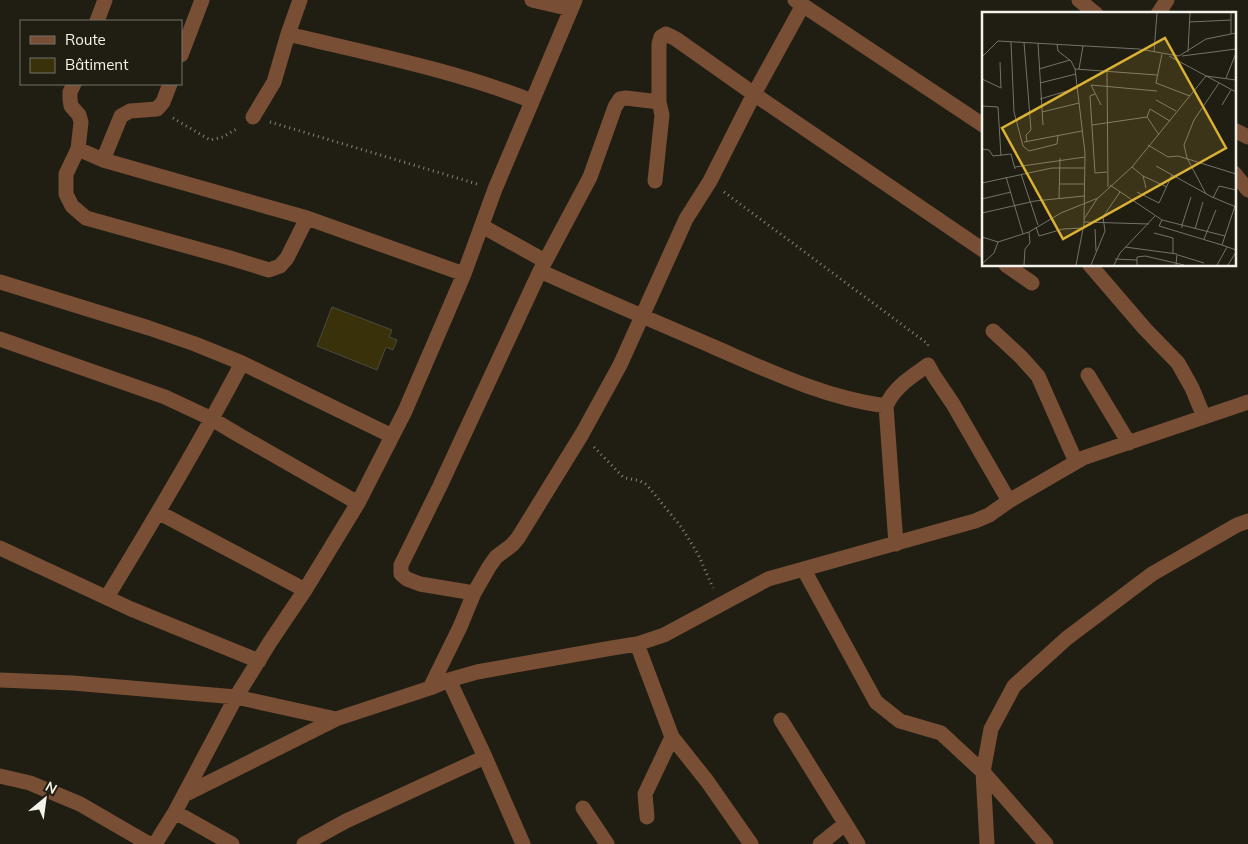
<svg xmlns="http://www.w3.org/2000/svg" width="1248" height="844" font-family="Mulish,sans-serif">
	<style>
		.building { fill: #38310a; stroke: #4c4a3e }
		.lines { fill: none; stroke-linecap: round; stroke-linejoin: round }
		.path { stroke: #86857c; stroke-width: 3; stroke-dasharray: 1 4; stroke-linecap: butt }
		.minor { stroke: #784e35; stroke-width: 15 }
		.inset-road { fill: none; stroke: #747369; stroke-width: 1 }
		.view { fill: #dbb233; fill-opacity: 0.15; stroke: #dbb233; stroke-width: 2.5 }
		.inset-edge { fill: none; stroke: #f3f2eb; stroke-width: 2.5 }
	</style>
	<rect width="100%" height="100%" fill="#201e13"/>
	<path class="building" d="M332 307 392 330 389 337 397 340 393 350 386 347 377 370 317 346Z"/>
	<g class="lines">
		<path class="path" d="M173 118 210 140 223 137 238 128
			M270 122 477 184
			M724 192 928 344V346
			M594 447 623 477C632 480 639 479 647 485L682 528 698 554 713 588"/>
		<path class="minor" d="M532 0 571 9
			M795 0 983 125
			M1079 0 1096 14
			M1158 14 1167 0
			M97 21 105 0
			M288 34C370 54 454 70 532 101
			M181 55 202 0
			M74 84 70 92V99L71 106 79 115 81 122 78 149 66 174V194L72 206 86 218 230 258 269 270 280 266 287 258 307 218
			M253 117 274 82 288 34 300 0
			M1234 130 1248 137
			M78 149 103 160 307 218 464 274
			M103 160 121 116 130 111 157 109 163 102 170 84
			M1234 173 1248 190
			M655 181 662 115 659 102V44L661 37 666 34 676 39 754 94 983 250
			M482 226 545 261
			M1006 265 1032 283
			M1090 265 1145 329 1178 363 1192 388 1204 417
			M540 271C597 297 656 322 714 347 769 371 825 398 886 406
			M0 282 149 328 195 344 242 363 392 436
			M993 331 1021 357 1038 376 1076 462
			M0 339 165 397 212 419 237 434 358 503
			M1088 375 1129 443
			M158 512 305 590
			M896 544 886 406C894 387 911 377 928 365L934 376 953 404 1009 501
			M0 548 131 609 259 661
			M804 570 876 702 900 721 941 733 983 772 1046 844
			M474 593 420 584 407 579 401 574V565L440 486 540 271 590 177 615 107 620 99 626 98 659 102
			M107 597C154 520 200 443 242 363
			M637 644 672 737 645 794 647 817
			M0 680 73 683 236 697 336 719 430 688 449 680 477 672 612 648 637 644 664 635 768 579 975 521 989 515 1009 501 1083 458 1248 402
			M449 680 485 757 523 844
			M430 688 460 627 474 593 489 567 496 557 512 545 518 538 582 434 620 365 686 219 710 181 754 94 803 5
			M781 720 858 844
			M672 737 707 781 751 844
			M0 776 30 783 80 804 149 844
			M184 795 336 719
			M583 808 607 844
			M175 812 232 844
			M155 844 175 812 236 697 270 642 305 590 358 503 405 411 464 274 495 189 575 0
			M304 844 346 821 485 757
			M820 844 845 824
			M987 844 983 772 991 729 1014 686 1067 638 1152 574 1237 525 1248 521"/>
	</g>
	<g transform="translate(982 12)">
		<rect width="254" height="254" fill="#201e13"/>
		<path class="inset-road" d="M208 10 249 8M249 22V1M29 30 32 100 41 134 47 139 75 132 76 123M42 30 49 118 44 123 45 130M56 31 61 113M75 32 76 39 89 49 93 57 103 141 102 212 94 253M172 40 175 1M206 40 208 1M180 42 174 71 208 84M187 44 254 80M200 44 254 37M0 45 16 29 157 37 197 44 224 27 254 21M57 57 88 48M93 57 175 63M97 57 101 34M125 59 126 175M244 66 254 41M0 67 19 76 18 50M58 71 94 62M113 82 108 84 113 161 125 160M58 87 95 76M174 88 194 99M119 93 109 73 175 79M240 93 249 78M0 94 16 95 19 144M60 100 97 91M110 113 165 105M177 123 165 105 168 97 188 109M42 130 100 119M166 133 186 145 196 144 254 162M0 137 7 138 11 144 29 142 33 157M174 154 230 185 254 195M33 155 103 145M150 155 161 164 164 176M39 162 56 213M161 164 185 175M24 165 41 222M0 171 70 156H103M78 172H103M128 173 180 208 200 213 209 185M155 180 177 191 190 163M224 182 205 146 202 133 212 108 237 71M231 186 237 174 254 178M0 187 29 180M77 187 78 146M253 194 240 233 254 238M0 201 53 189 102 184M102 207 115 187M180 208 177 214 240 233M102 210 167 212M54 215 57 224 81 217 101 216M200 216V213L243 224M113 217 114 239M213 217 221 190M172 221 191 226V241M0 225 16 230M222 227 234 198M143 235 195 242 194 253M196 243 222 251M133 247 155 248M0 252 12 241 16 230 47 220 79 201 116 186 150 155 224 64 254 68M42 253 43 237 48 231 47 220M109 253 123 219 121 205 138 180M132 253 138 241 173 204M155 253V245L163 244 202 253M235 253 245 235M246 253 254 240"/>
		<path class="view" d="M183 26 244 136 81 227 20 116Z"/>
		<rect width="254" height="254" class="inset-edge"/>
	</g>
	<rect x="20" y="20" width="162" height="65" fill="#201e13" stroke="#747369"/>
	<rect x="30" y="36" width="25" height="8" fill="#784e35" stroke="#747369"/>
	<text x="65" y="45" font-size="15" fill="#f3f2eb">Route</text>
	<rect x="30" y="58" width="25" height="15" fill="#38310a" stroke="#747369"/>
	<text x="65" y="70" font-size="15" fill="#f3f2eb">Bâtiment</text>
	<g transform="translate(45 799) rotate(29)" stroke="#201e13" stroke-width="4" paint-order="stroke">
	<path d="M0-4L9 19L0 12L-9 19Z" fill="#f3f2eb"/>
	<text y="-8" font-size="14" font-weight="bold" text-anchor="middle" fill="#f3f2eb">N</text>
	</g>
</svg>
